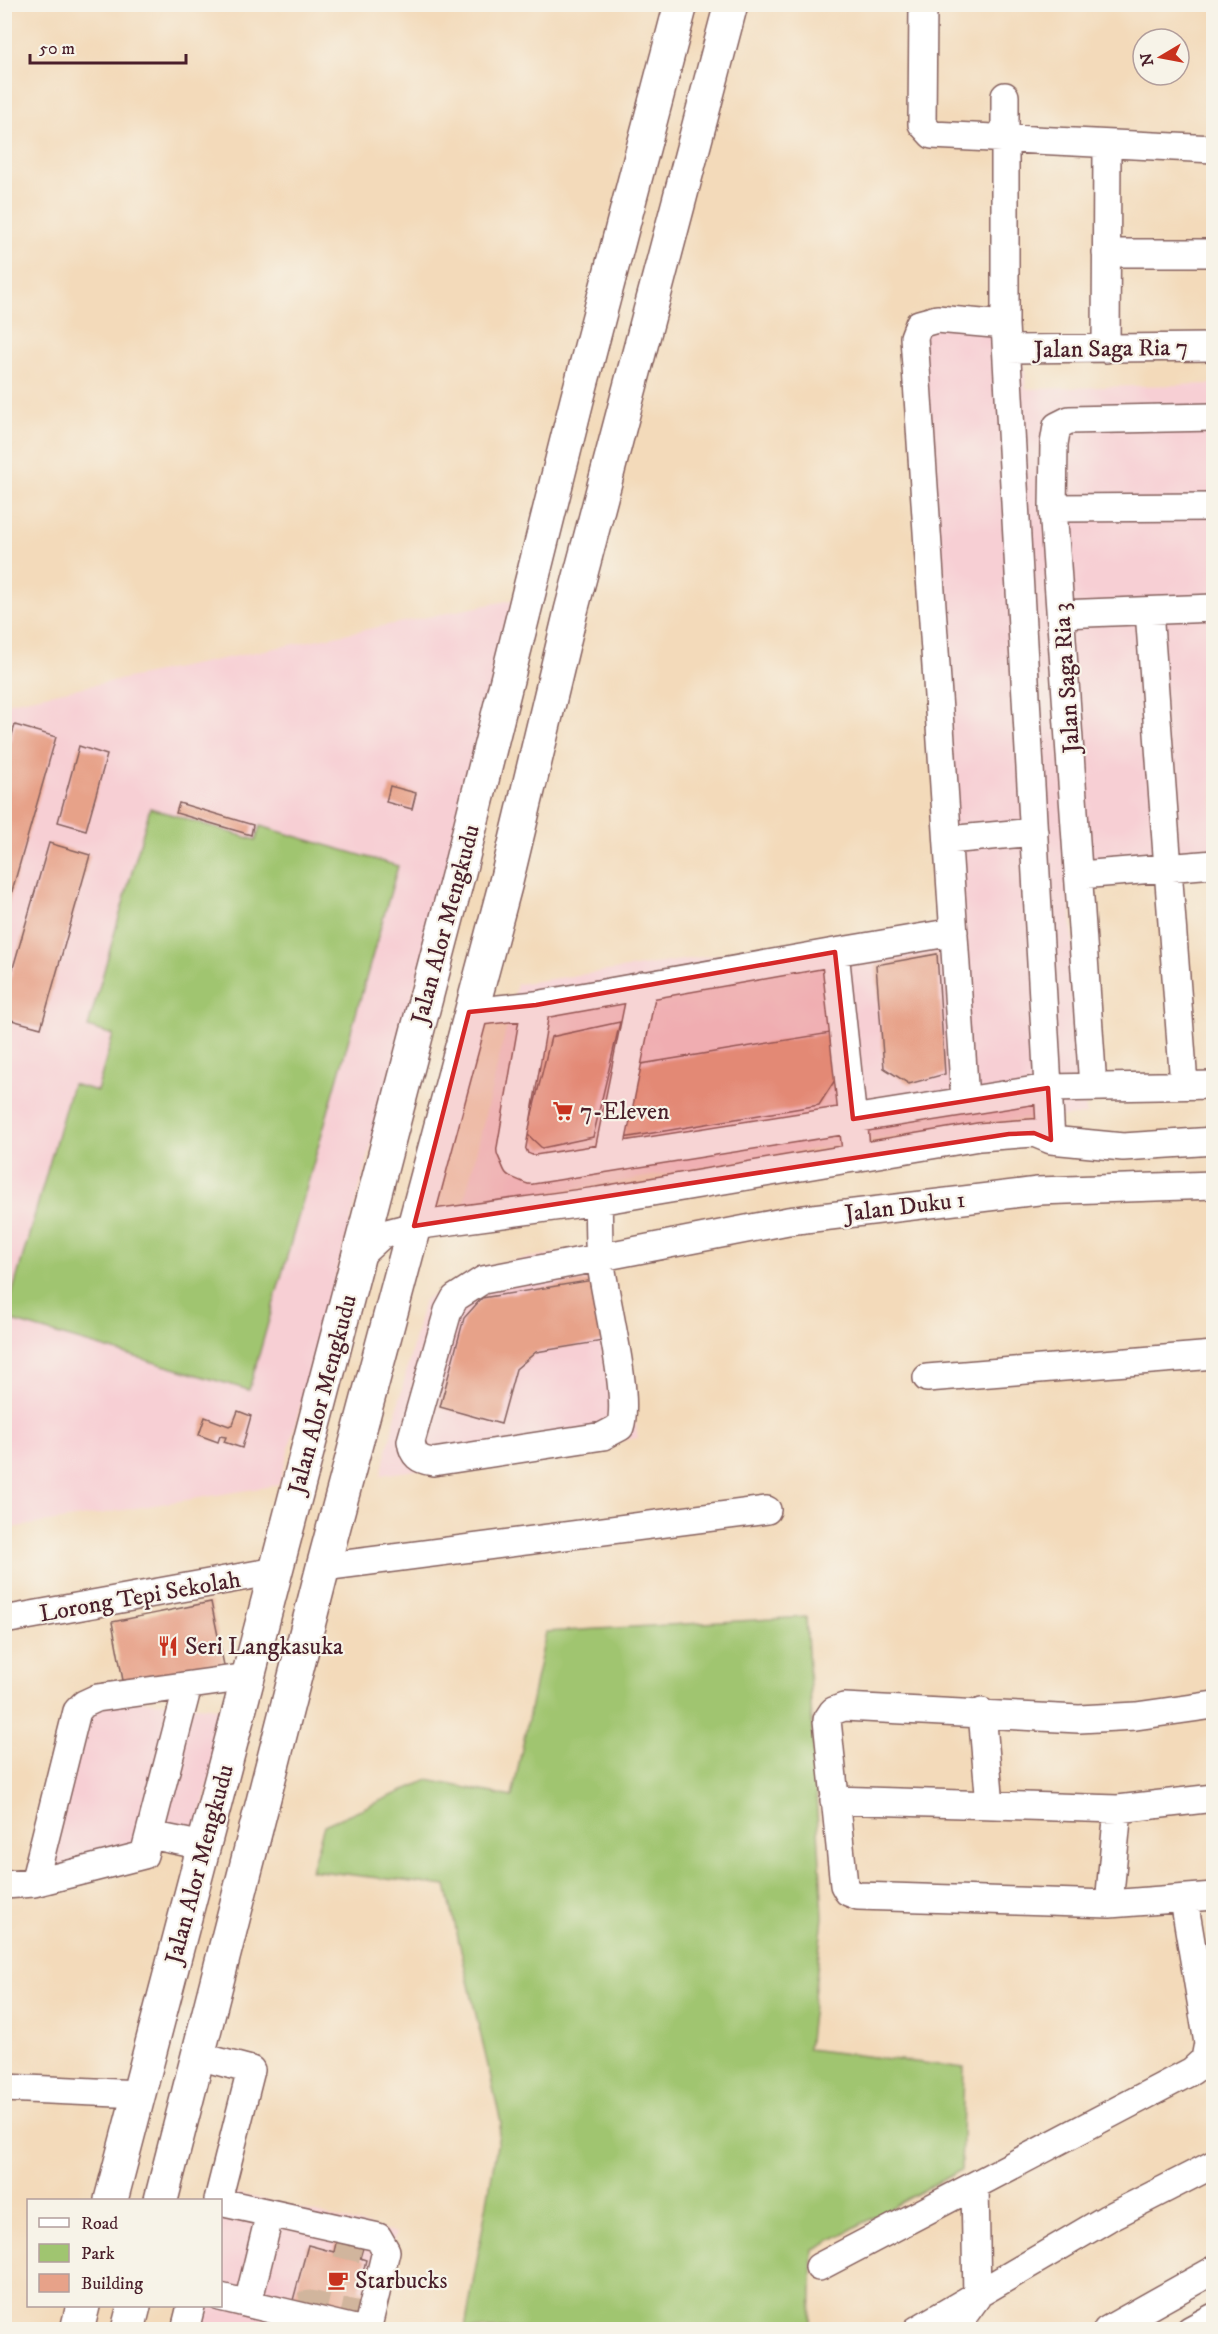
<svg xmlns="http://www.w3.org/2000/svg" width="1218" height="2334" font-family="'IM FELL DW Pica',serif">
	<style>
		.built { fill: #f7cfd4 }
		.green { fill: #a0c570; stroke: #75724e; stroke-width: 1.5 }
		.building { fill: #e7a289 }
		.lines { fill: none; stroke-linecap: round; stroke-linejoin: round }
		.minor-tunnel { stroke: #d1b59d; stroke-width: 27; stroke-dasharray: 27 14; stroke-linecap: butt }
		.minor-casing { stroke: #85605d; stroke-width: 30 }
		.major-casing { stroke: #85605d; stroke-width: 36 }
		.minor { stroke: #fff; stroke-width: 27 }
		.major { stroke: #fff; stroke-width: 33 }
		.marked { fill: #d62828; fill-opacity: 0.2; stroke: #d62828; stroke-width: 4.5; stroke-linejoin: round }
		.labels { text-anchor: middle; stroke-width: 4.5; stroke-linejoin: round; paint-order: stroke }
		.street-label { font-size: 24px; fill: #4a1f2b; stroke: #f7f3e8 }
		.poi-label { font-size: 24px; fill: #4a1f2b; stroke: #f7f3e8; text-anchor: start }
	</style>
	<rect width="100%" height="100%" fill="#f7f3e8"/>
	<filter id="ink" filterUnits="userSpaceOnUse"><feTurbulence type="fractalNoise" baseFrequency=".0167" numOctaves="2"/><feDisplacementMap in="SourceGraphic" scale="12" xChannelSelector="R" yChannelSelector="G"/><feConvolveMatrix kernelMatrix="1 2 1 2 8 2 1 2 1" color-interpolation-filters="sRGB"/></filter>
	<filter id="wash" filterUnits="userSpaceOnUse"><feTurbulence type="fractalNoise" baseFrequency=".008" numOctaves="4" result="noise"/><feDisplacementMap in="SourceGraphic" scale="24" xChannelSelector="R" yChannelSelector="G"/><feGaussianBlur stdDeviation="1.35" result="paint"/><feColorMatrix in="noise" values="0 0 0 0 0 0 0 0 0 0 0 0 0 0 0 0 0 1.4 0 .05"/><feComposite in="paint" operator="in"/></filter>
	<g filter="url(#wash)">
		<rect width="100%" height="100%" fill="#f3daba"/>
		<path class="built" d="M1020 314 1026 389 1213 384V861L1068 870 1086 1115 968 1124 463 1207 517 984 953 921 908 322Z
			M521 598 279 1485 5 1529V703Z
			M606 1244 638 1438 381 1475 424 1300 480 1267Z
			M86 1695 228 1709 195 1838 48 1873Z
			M227 2191 396 2233 370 2329 194 2330 200 2306H220V2219Z"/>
		<path class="green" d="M150 808 256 840 260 826 398 866 249 1390 5 1319 72 1084 97 1091 113 1035 88 1027Z
			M806 1617 823 1917 808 2049 964 2068 961 2170 813 2250 811 2329H465L501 2122 446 1886 311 1870 324 1825 428 1780 512 1797 546 1632Z"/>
		<g id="blocks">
			<path class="building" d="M15 725 56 737 6 912 4 761Z
				M79 746 107 755 86 830 58 822Z
				M390 786 416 793 412 809 386 802Z
				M179 803 253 825 251 835 176 813Z
				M49 843 90 855 41 1028 4 1018V999Z
				M937 954 945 1074 909 1084 884 1068 876 965Z
				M620 1022 593 1137 542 1148 527 1134 551 1037Z
				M830 1033 835 1080 819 1105 623 1138 635 1065Z
				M593 1280 603 1341 536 1352 516 1369 501 1424 440 1407 464 1318 482 1298Z
				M238 1411 251 1416 242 1448 224 1442 226 1437 220 1436 218 1442 199 1435 205 1417 229 1426 233 1424Z
				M211 1602 225 1670 125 1691 112 1622Z
				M338 2235 365 2241 360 2258 366 2260 359 2289 367 2291 359 2322 292 2304 308 2245 334 2252Z"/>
		</g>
	</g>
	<g filter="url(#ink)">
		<use href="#blocks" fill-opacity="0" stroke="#85605d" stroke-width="1.5"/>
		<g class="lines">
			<path class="minor-tunnel" d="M337 2243 362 2249
				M301 2306 310 2304 355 2314 363 2290"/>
			<g class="minor-casing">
				<path id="minor" d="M923 4 922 124 932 135 1214 149
					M1005 96V325L1051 1140
					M1106 253H1214
					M1008 349 1214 347
					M1106 349 1107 145
					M1053 508 1214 507
					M1149 611 1184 1085
					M1061 614 1214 608
					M948 840 1034 832
					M1080 875 1214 864
					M835 952 954 932
					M536 1005 511 1150 517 1164 531 1170 1048 1088 1214 1085
					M469 1012 536 1005 835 952 857 1158
					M1093 1087 1053 508 1054 444 1057 426 1069 420 1214 417
					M965 1100 914 337 919 324 937 319 1005 325
					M608 1157 643 985
					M598 1201C599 1220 598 1239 600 1257 604 1296 631 1396 620 1427L603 1436 433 1462C419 1460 413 1456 411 1441L448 1311 455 1298 483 1280 788 1221 1038 1191 1214 1185
					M359 1256 383 1234 414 1226 598 1201 979 1137 1034 1133 1051 1140 1123 1147 1214 1141
					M927 1378 1214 1355
					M323 1567 767 1510
					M4 1620 276 1571
					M1214 1705 1136 1716 1079 1719 844 1707 833 1711 827 1720 844 1885 848 1892 858 1896 1109 1904 1214 1896
					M982 1712 990 1805
					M834 1800 1118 1809 1214 1798
					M150 1835 204 1846
					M34 1883 77 1711 84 1704 97 1698 248 1677
					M4 1885 34 1883 144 1855 188 1686
					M1109 1904 1118 1809
					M198 2056 251 2070 218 2200
					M4 2088 140 2094
					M220 2202 378 2237 386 2251 369 2322 367 2327 361 2330
					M819 2267 1192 2071 1205 2059 1208 2043 1184 1900
					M220 2297 359 2330
					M248 2303 270 2213
					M185 2330 191 2306
					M917 2330 1108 2218 1214 2164
					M962 2330 964 2315 977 2297 975 2186
					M1107 2330 1214 2270
					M1190 2330 1214 2317"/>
			</g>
			<g class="major-casing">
				<path id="major" d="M111 2200 459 872 577 400 681 4
					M161 2200 323 1567 506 882 571 611 731 4
					M77 2330 83 2306
					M128 2330 134 2306"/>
			</g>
			<use href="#minor" class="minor"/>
			<use href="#major" class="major"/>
		</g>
	</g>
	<path class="marked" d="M835 952 853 1119 1048 1088 1051 1140 1034 1133 1009 1134 414 1226 469 1012 536 1005Z"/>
	<defs>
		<g id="supermarket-bare" transform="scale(1.62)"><path d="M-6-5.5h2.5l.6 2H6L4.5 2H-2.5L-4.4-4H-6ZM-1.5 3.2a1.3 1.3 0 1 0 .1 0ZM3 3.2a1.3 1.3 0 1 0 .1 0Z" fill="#c8321e" stroke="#f7f3e8" stroke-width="2.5" paint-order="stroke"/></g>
		<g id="restaurant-bare" transform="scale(1.62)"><path d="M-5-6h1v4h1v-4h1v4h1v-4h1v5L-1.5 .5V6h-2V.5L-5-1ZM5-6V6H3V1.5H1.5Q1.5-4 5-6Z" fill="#c8321e" stroke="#f7f3e8" stroke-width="2.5" paint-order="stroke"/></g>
		<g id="cafe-bare" transform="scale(1.62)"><path d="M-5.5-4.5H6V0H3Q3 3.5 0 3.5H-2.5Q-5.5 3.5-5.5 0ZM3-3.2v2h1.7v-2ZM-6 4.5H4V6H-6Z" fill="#c8321e" stroke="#f7f3e8" stroke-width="2.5" paint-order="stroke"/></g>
	</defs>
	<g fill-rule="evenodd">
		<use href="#supermarket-bare" x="563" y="1111"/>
		<use href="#restaurant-bare" x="168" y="1646"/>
		<use href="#cafe-bare" x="338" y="2280"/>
	</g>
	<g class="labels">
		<g class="street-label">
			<text transform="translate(1111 348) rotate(-1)" y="8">Jalan Saga Ria 7</text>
			<text transform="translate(1066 678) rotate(-94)" y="8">Jalan Saga Ria 3</text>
			<text transform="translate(445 924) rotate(-75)" y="8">Jalan Alor Mengkudu</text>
			<text transform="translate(905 1206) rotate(-7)" y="8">Jalan Duku 1</text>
			<text transform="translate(322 1394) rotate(-75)" y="8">Jalan Alor Mengkudu</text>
			<text transform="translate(140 1596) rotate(-10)" y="8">Lorong Tepi Sekolah</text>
			<text transform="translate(199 1864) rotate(-75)" y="8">Jalan Alor Mengkudu</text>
		</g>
		<g class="poi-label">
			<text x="580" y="1119">7-Eleven</text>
			<text x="185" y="1654">Seri Langkasuka</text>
			<text x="355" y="2288">Starbucks</text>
		</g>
	</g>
	<rect width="1218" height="2334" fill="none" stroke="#f7f3e8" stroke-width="24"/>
	<rect x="27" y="2199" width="195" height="108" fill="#f7f3e8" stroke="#b29e9c" stroke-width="1.5"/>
	<rect x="39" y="2218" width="30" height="9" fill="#ffffff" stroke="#b29e9c" stroke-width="1.5"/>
	<text x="81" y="2229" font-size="18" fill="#4a1f2b">Road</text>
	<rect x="39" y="2244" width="30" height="18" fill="#a0c570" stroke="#b29e9c" stroke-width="1.5"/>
	<text x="81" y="2259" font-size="18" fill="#4a1f2b">Park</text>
	<rect x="39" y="2274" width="30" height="18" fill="#e7a289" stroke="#b29e9c" stroke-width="1.5"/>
	<text x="81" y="2289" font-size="18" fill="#4a1f2b">Building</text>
	<g transform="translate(1161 57) rotate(260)"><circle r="28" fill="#f7f3e8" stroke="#b29e9c" stroke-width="1.5"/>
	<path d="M0-4.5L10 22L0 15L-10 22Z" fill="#c8321e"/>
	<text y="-9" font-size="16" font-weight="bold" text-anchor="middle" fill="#4a1f2b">N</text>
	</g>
	<path d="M30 54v9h156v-9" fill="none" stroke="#4a1f2b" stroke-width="3"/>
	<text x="39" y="54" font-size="18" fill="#4a1f2b" stroke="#f7f3e8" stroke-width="4.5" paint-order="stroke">50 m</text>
</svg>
